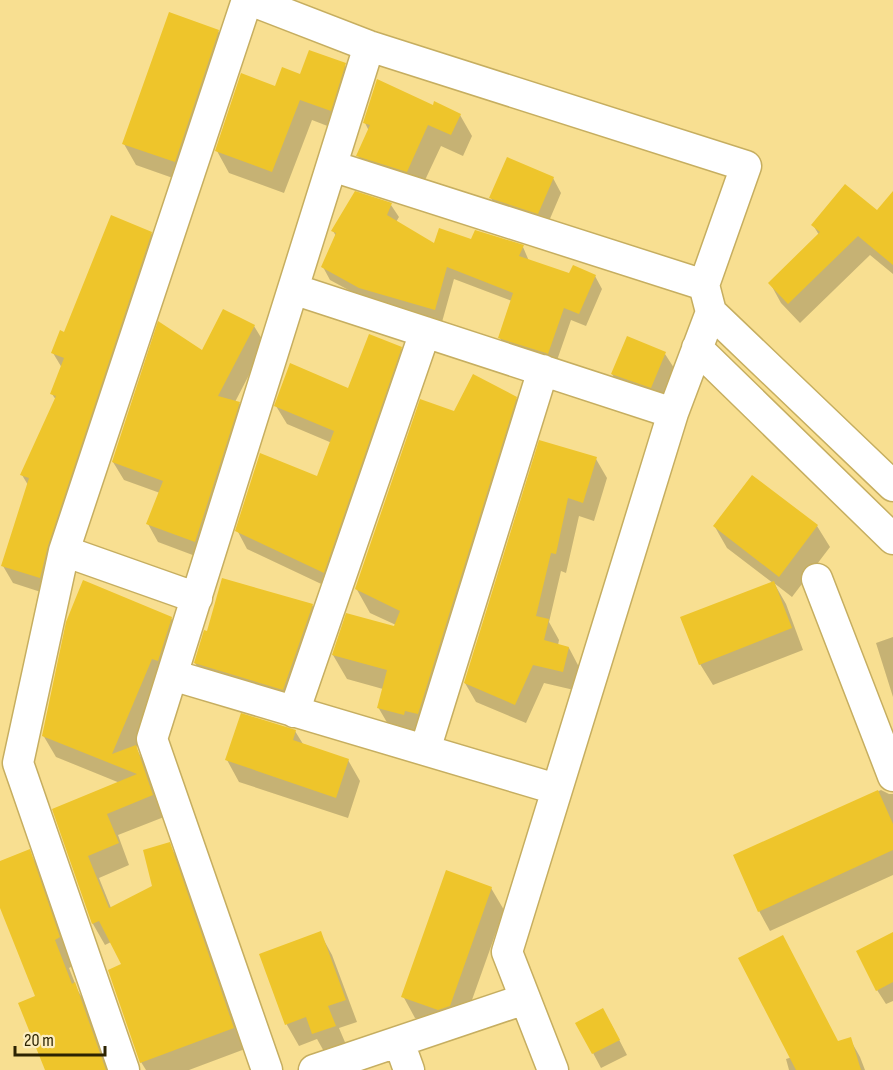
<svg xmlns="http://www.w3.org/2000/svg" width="893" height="1070" font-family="'Sofia Sans Condensed',sans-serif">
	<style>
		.shadow { fill: #0003 }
		.building { fill: #eec52b }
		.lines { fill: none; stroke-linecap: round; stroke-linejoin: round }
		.minor-casing { stroke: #c6ae60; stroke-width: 33 }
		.minor { stroke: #fff; stroke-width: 30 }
	</style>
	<rect width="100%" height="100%" fill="#f8df91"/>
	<path class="shadow" d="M218 31 230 53 187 183 136 165 124 144Z
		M344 64 357 86 343 132 312 120 284 193 229 173 217 151 276 88 301 75Z
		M433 107 460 115 472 136 463 156 441 146 419 193 370 177 358 155 369 131 365 123Z
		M553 178 561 193 546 228 499 213 491 198Z
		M391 205 399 217 396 222 435 246 472 240 523 247 529 261 570 275 595 276 602 289 586 326 571 320 555 366 507 350 500 338 512 301 454 279 442 322 367 300 330 280 323 267 336 236 333 231Z
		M893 206V274L870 255 800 323 781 303 770 283 819 235 813 225 877 213Z
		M151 233 161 250 50 595 13 583 3 566 28 485 22 475 56 400 52 394 62 368 53 353 65 334Z
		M254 326 265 344 235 402 239 403 249 421 206 560 158 542 148 524 160 493 124 480 113 462Z
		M401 348 411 366 334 590 247 549 237 530 318 478 332 443 287 424 276 406 349 390Z
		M665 354 674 368 660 402 621 389 612 374Z
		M516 398 530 422 431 737 392 731 378 707 383 689 347 679 333 655 395 628 396 625 370 613 356 588 455 412Z
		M540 442 596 459 607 478 594 521 579 516 566 573 561 571 549 622 559 640 558 645 569 648 579 667 574 690 544 683 526 723 476 702 465 683Z
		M817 526 830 547 792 597 774 583 786 604 803 650 713 685 700 664 773 583 727 548 715 527Z
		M312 605 323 623 294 708 206 681 195 663Z
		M171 618 183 639 164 679 136 748 147 768 164 817 118 835 129 865 99 878 111 908 154 886 169 844 181 865 245 1049 189 1070H146L141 1062 123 965 111 942 105 945 93 924 54 810 120 783 56 757 43 735Z
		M893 637V697L876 643Z
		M295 731 303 744 348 760 360 781 348 818 239 782 227 760Z
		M881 790 889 794H893V875L770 931 759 911 734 856Z
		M29 851 45 879 75 965 69 968 78 991 91 1012 111 1070H48L37 997 0 904V863Z
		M491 888 504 910 462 1028 451 1031 415 1018 403 996Z
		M320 933 332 955 357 1022 339 1028 347 1047 326 1055 317 1039 299 1046 287 1025 261 955Z
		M893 934V1001L886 1004 877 990Z
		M577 1023 611 1024 627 1055 601 1068Z
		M850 1039 860 1057 865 1070H789L786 1059Z"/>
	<path class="building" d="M169 12 219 30 175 162 122 144Z
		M309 50 346 63 331 111 300 100 272 172 215 151 241 73 275 86 282 67 300 74Z
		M377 79 433 105 434 101 461 114 451 135 428 125 407 172 356 156 370 125 363 123Z
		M507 157 554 177 538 214 489 198Z
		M845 184 877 210 893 191V265L858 236 788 304 768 283 820 232 811 225Z
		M355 191 392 203 387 215 434 243 439 228 471 239 475 230 524 245 519 256 569 273 573 265 596 275 579 314 564 308 548 354 546 353 498 338 513 293 447 267 435 310 359 288 321 267 336 233 331 231Z
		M111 215 152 232 48 546 40 578 1 566 29 478 20 475 56 396 50 394 64 358 51 353 60 330 64 332Z
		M223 309 255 325 218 396 240 402 195 542 146 524 163 481 112 462 158 321 202 350Z
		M369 334 402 347 324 573 235 531 260 453 317 476 334 431 274 406 290 363 348 388Z
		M627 336 666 352 651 388 611 374Z
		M473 374 517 397 418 714 405 711 404 715 377 708 387 670 332 655 346 613 394 626 400 611 355 589 420 399 454 411Z
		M539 440 597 457 583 503 568 498 556 554 551 553 536 616 549 619 544 640 569 647 563 672 533 665 515 705 464 683Z
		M752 475 818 525 779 577 713 526Z
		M222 578 313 604 283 690 194 663 204 630 207 631Z
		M83 580 172 617 158 661 152 659 112 754 136 745 153 795 107 814 119 843 88 856 109 908 152 886 143 850 170 842 234 1028 140 1063 108 970 121 964 99 921 92 924 52 809 137 774 42 736 66 622Z
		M774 581 792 628 699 665 680 617Z
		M241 713 296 730 293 740 349 759 336 798 225 760Z
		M878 790 893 824V850L758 912 733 855Z
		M30 849 60 937 55 940 72 984 75 982 106 1070H45L18 1003 35 996 0 908V861Z
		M446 870 492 887 450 1006 438 1010 401 997Z
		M321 931 346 1000 328 1006 336 1026 312 1034 306 1017 285 1025 259 954Z
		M893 932V982L876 991 856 951Z
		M783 935 838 1041 851 1037 861 1070H796L738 958Z
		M603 1008 620 1040 592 1054 575 1023Z"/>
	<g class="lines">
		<g class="minor-casing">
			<path id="minor" d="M250 0 369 46 746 166 704 285 711 312 673 413 507 952 553 1070
				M332 166 704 285
				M293 289 673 413
				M711 312 893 486
				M697 348 893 539
				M64 551 197 598
				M817 579 893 776
				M172 675 556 789
				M294 712 425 332
				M425 750 543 370
				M399 1042 409 1070
				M124 1070 18 763 64 551 247 0
				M267 1070 152 739 369 46
				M314 1070 525 999"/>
		</g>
		<use href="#minor" class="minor"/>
	</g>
	<path d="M15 1046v9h90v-9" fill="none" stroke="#2c2302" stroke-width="3"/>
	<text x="24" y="1046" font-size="18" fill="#2c2302" stroke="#fcedc0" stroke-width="4.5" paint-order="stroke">20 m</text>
</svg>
